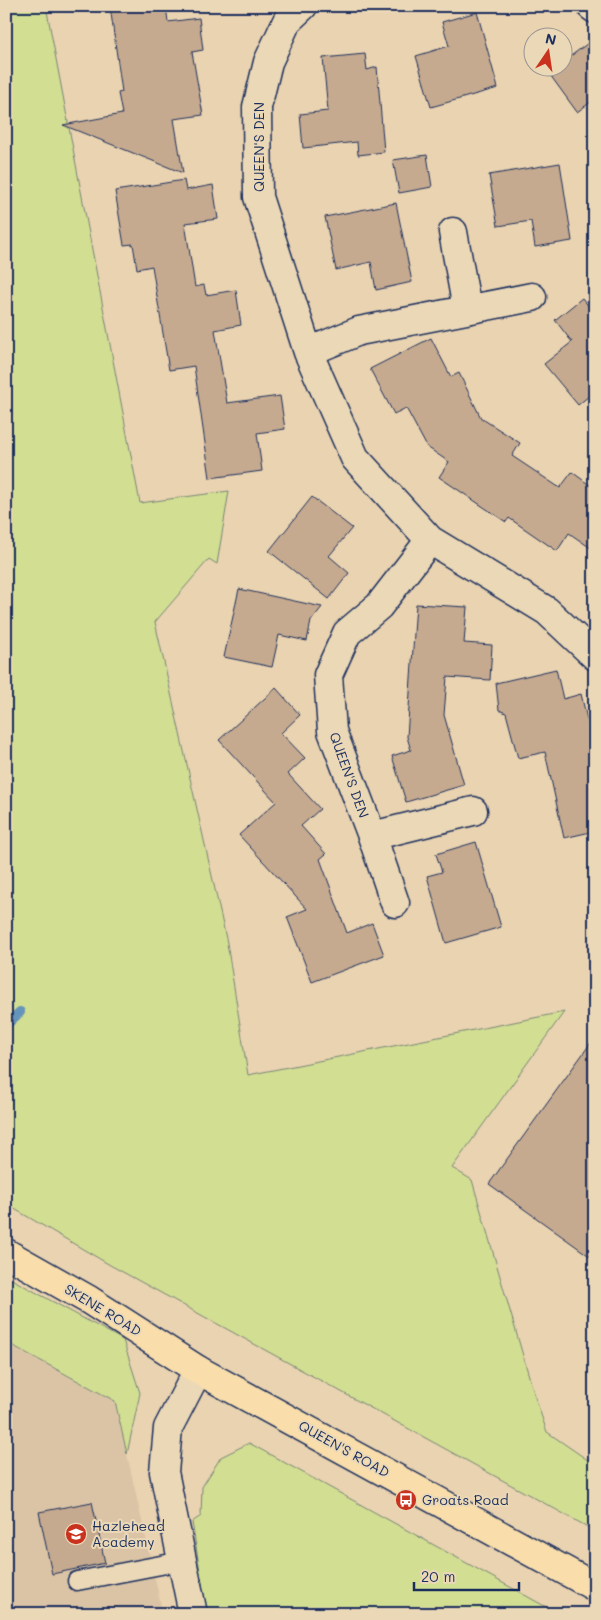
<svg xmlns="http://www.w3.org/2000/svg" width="601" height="1620" font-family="Mali,sans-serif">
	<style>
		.built { fill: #dbc4a5 }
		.green { fill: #d2de91; stroke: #768678 }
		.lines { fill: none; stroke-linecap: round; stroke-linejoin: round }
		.stream { stroke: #6594ba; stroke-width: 10 }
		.building { fill: #c6aa8f; stroke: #1b2f5e }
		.lane-casing { stroke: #1b2f5e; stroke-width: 21 }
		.street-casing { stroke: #1b2f5e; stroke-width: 31 }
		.primary-casing { stroke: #1b2f5e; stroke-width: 31 }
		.lane { stroke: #ebd8b6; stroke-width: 18 }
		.street { stroke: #ebd8b6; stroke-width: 28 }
		.primary { stroke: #f9deab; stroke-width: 28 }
		.labels { text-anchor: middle; stroke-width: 4; stroke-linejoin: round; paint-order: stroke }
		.street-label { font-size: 14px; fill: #1b2f5e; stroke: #ebd8b6 }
		.poi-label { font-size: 14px; fill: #1b2f5e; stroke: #ebd8b6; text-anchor: start }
	</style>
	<rect width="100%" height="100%" fill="#ead3b0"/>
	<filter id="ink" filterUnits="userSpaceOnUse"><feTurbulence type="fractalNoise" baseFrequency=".02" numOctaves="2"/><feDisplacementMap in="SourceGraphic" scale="10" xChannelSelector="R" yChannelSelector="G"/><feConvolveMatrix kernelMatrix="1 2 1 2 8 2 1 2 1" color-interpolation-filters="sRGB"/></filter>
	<g filter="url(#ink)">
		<path class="built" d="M6 1342 115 1401 163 1614H6Z"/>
		<path class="green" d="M6 6H46L140 503 229 491 217 564 209 559 155 622 227 943 248 1075 564 1012 452 1168 472 1180 535 1397 547 1432 595 1465V1531L110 1265 6 1204Z
			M6 1276 123 1340 140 1393 127 1454 115 1401 6 1342Z
			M249 1443 559 1614H207L192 1522 201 1516 202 1487 221 1457Z"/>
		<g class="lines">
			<path class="stream" d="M6 1025 20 1012"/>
		</g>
		<path class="building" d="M110 6H166L168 22 199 18 203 50 192 52 203 115 174 119 183 173 63 125 122 114 118 93 122 92Z
			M477 12 498 88 431 107 416 56 449 46 442 22Z
			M595 38V99L577 112 545 68H564V61Z
			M365 54 367 70 377 67 384 152 358 155 357 142 303 148 300 114 328 111 323 58Z
			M427 155 432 187 399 193 393 160Z
			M560 163 572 241 535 247 531 221 498 226 489 175Z
			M184 180 186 190 213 185 218 219 185 223 195 287 204 285 206 295 236 290 241 325 215 330 227 403 280 396 285 429 257 433 262 471 210 478 194 366 169 370 152 266 137 269 133 244 124 245 115 191Z
			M396 203 412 282 376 290 371 262 336 270 325 217Z
			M582 298 595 314V391L578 405 544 364 572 342 555 320Z
			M431 338 451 377 459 373 481 418 520 443 512 456 560 488 572 472 595 489V551L569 533 557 551 509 518 506 522 439 477 449 462 427 447 406 408 394 414 370 369Z
			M312 497 352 528 329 556 349 573 329 599 269 551Z
			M239 589 322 607 311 621 307 641 279 635 272 667 224 657Z
			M416 604 467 607 464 643 492 645 490 680 447 677 444 715 464 785 406 802 392 756 411 750 407 737Z
			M556 669 563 699 581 694 595 753V831L564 838 545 752 518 758 506 713 499 710 496 683Z
			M276 688 300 715 281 733 305 758 288 774 320 809 301 826 326 854 320 859 347 933 372 923 384 955 312 982 287 917 307 909 239 835 276 802 219 740Z
			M476 842 501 927 446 943 427 876 442 872 436 854Z
			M595 1037V1260L489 1184Z
			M92 1502 105 1563 52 1574 39 1512Z"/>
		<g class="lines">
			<g class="lane-casing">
				<path id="lane" d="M77 1581 182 1561"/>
			</g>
			<g class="street-casing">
				<path id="street" d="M303 6 287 21 268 62 257 107 258 197 308 352 355 458 430 540 547 611 595 656
					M591 6 595 9
					M453 232 467 309
					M308 352 359 331 532 297
					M372 836 473 811
					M395 903 372 836 332 731 328 675 347 633 379 606 430 540
					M193 1614 164 1472 168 1428 198 1370"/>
			</g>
			<g class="primary-casing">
				<path id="primary" d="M6 1253 89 1300 198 1370 595 1587"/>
			</g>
			<use href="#lane" class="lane"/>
			<use href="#street" class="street"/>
			<use href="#primary" class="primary"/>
		</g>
	</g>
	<defs>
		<g id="bus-disc" transform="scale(1.125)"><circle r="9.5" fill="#c8321e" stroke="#ebd8b6"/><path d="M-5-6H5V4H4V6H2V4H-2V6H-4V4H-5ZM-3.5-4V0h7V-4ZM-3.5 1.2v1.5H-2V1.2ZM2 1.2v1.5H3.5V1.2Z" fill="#fff"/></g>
		<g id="school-disc" transform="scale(1.125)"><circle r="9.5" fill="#c8321e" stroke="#ebd8b6"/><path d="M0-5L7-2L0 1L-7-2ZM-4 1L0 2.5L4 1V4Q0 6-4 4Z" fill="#fff"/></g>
	</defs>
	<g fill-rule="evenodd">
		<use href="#bus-disc" x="406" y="1500"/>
		<use href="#school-disc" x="76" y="1534"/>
	</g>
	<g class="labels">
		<g class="street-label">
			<text transform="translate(259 147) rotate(-90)" y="5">QUEEN'S DEN</text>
			<text transform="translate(349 775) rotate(70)" y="5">QUEEN'S DEN</text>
			<text transform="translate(103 1310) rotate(31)" y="5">SKENE ROAD</text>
			<text transform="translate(344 1449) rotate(29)" y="5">QUEEN'S ROAD</text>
		</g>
		<g class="poi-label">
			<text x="422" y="1505">Groats Road</text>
			<text x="92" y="1531">Hazlehead<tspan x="92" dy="16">Academy</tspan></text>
		</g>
	</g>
	<rect width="601" height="1620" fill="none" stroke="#ebd8b6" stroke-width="25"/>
	<rect x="12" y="12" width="576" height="1595" fill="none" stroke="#1b2f5e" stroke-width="2" filter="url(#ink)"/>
	<g transform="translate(548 52) rotate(13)"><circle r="24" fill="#ebd8b6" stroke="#989493"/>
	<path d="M0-4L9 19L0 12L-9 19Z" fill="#c8321e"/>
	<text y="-8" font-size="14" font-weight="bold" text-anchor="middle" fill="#1b2f5e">N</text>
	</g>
	<path d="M414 1582v8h105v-8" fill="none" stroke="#1b2f5e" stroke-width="2.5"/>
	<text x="421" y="1582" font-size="15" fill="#1b2f5e" stroke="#ebd8b6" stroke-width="4" paint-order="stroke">20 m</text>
</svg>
